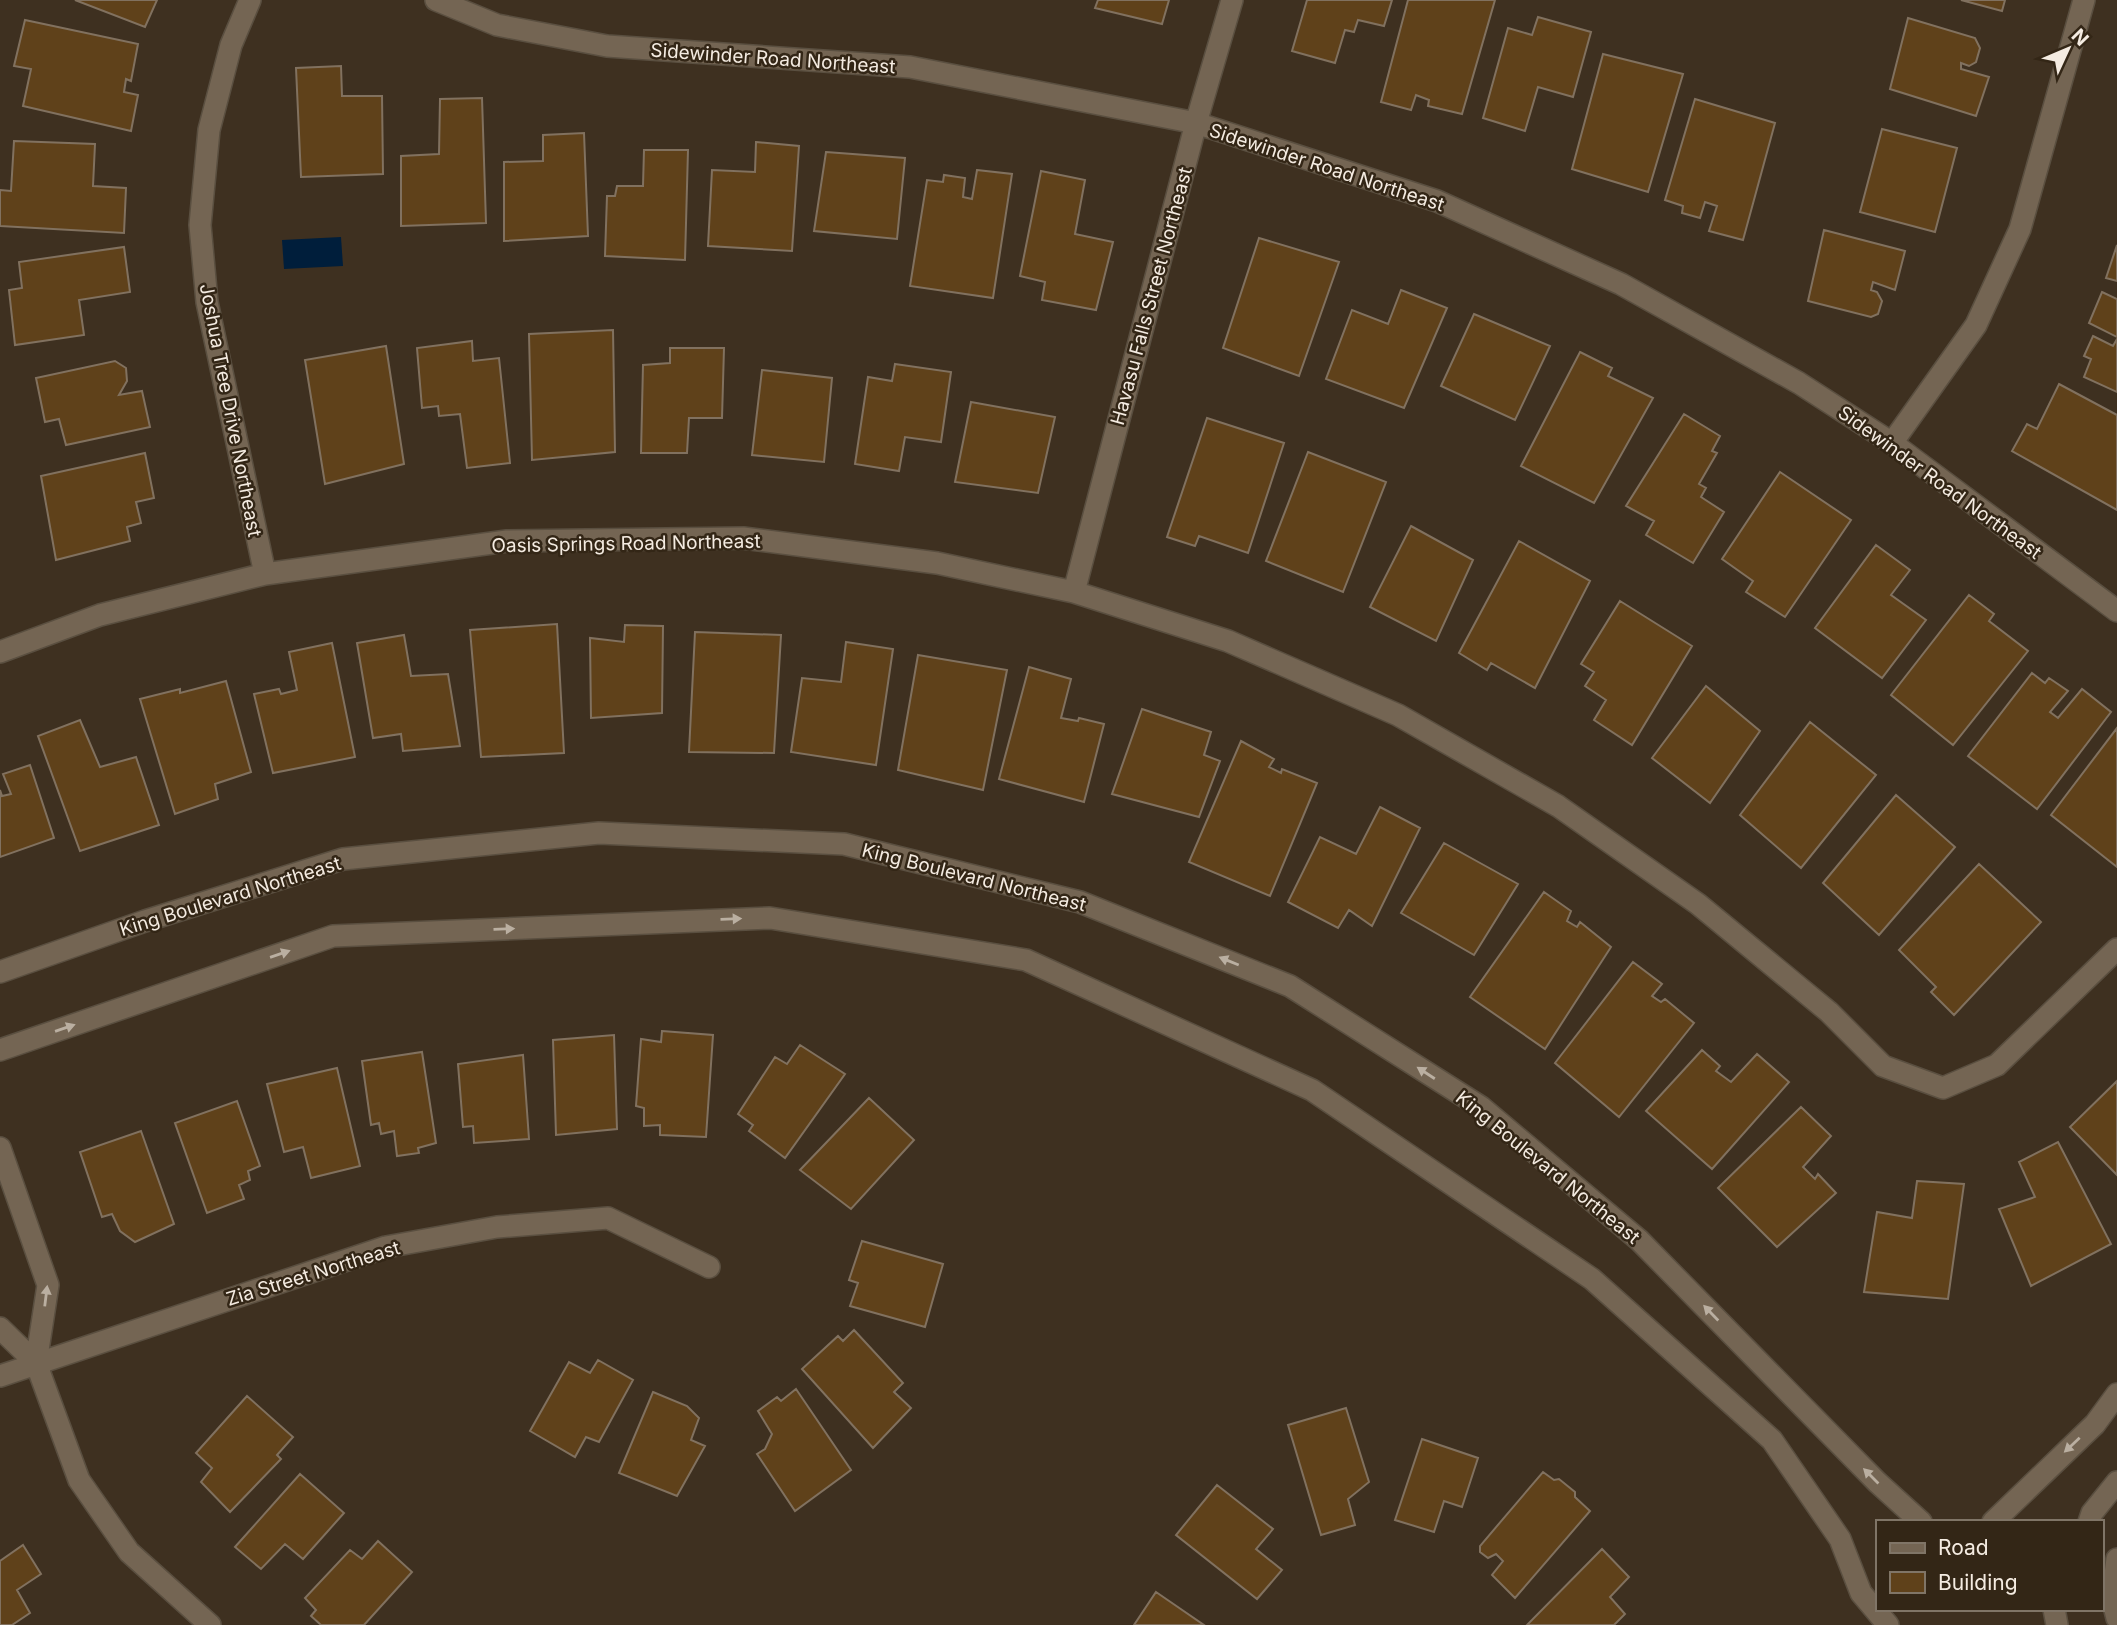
<svg xmlns="http://www.w3.org/2000/svg" width="2117" height="1625" font-family="Inter,sans-serif">
	<style>
		.water { fill: #001e3b }
		.building { fill: #5f411a; stroke: #81715f; stroke-width: 2 }
		.lines { fill: none; stroke-linecap: round; stroke-linejoin: round }
		.minor-casing { stroke: #5a4f40; stroke-width: 24 }
		.minor { stroke: #746553; stroke-width: 21 }
		.oneway { fill: #baafa1 }
		.labels { text-anchor: middle; stroke-width: 5; stroke-linejoin: round; paint-order: stroke }
		.street-label { font-size: 19px; fill: #f4ebe1; stroke: #332616 }
	</style>
	<rect width="100%" height="100%" fill="#3e3020"/>
	<path class="water" d="M341 237 343 266 284 269 282 240Z"/>
	<path class="building" d="M75 0H157L145 27Z
		M1098 0H1169L1162 24 1095 8Z
		M1307 0H1392L1384 26 1358 20 1354 32 1345 30 1335 63 1292 51Z
		M1408 0H1495L1462 114 1428 106 1429 100 1416 95 1411 110 1381 102Z
		M1961 0H2005L2002 11Z
		M1538 17 1591 32 1573 97 1538 87 1525 131 1483 118 1508 28 1532 35Z
		M1908 18 1975 38 1980 48 1976 62 1969 66 1961 63V69L1989 77 1976 116 1890 89Z
		M25 20 138 44 131 81 126 79 124 92 138 95 131 131 23 106 31 69 14 66Z
		M1603 54 1683 74 1648 192 1572 169Z
		M341 66 342 96H382L383 174 301 177 296 68Z
		M482 98 486 223 401 226V156L439 154 440 99Z
		M1695 99 1775 123 1743 240 1709 231 1717 206 1705 202 1700 218 1682 213 1683 206 1665 200Z
		M1882 129 1957 148 1935 232 1860 212Z
		M584 133 588 236 504 241V162L543 161V135Z
		M14 141 95 144 93 186 126 188 124 233 0 226V190L11 191Z
		M756 142 799 146 792 251 708 246 712 170 755 172Z
		M644 150H688L685 260 605 256 607 196H615L617 186H643Z
		M826 152 905 158 897 239 814 231Z
		M977 170 1012 174 993 298 910 286 927 180 943 182 944 175 965 178 963 197 972 199Z
		M1041 171 1085 180 1075 234 1113 242 1096 310 1042 300 1045 282 1020 276Z
		M1824 230 1905 251 1895 290 1873 282 1871 290 1877 292 1882 301 1878 314 1871 317 1808 301Z
		M1259 238 1339 262 1299 376 1223 348Z
		M2117 245V281L2106 278Z
		M124 247 130 292 79 300 84 335 15 345 9 290 22 288 19 262Z
		M1401 290 1447 308 1404 408 1326 379 1352 310 1388 324Z
		M2102 292 2117 299V337L2089 323Z
		M1474 314 1550 346 1515 420 1441 386Z
		M613 330 615 452 532 460 529 334Z
		M2093 336 2113 346 2117 339V392L2084 377 2091 359 2084 356Z
		M472 341 473 361 499 358 510 463 467 468 460 414 439 416 438 406 422 408 417 348Z
		M386 346 404 464 325 484 305 360Z
		M670 348H724L722 418H689L687 453H641L643 365 670 363Z
		M1580 352 1612 368 1608 376 1653 398 1594 503 1521 466Z
		M115 361 126 368 127 381 119 395 142 391 150 427 66 445 59 419 45 422 36 378Z
		M895 364 951 372 941 442 905 437 899 471 855 464 868 377 892 381Z
		M762 370 832 378 824 462 752 455Z
		M2059 384 2117 415V510L2012 451 2027 424 2037 429Z
		M971 402 1055 417 1038 493 955 482Z
		M1684 414 1720 436 1712 451 1717 453 1699 484 1706 488 1701 497 1724 512 1693 563 1646 535 1654 521 1626 506Z
		M1207 418 1284 443 1248 553 1199 536 1195 546 1167 537Z
		M1308 452 1386 482 1343 592 1266 561Z
		M145 453 154 498 136 502 141 523 127 527 130 541 56 560 41 476Z
		M1780 472 1851 520 1785 617 1746 592 1753 581 1722 559Z
		M1411 526 1473 560 1436 641 1370 607Z
		M1519 541 1590 581 1535 688 1491 663 1487 670 1459 653Z
		M1876 545 1910 570 1891 595 1926 620 1882 678 1815 628Z
		M1969 595 1994 614 1989 621 2028 651 1953 745 1891 695Z
		M1620 601 1692 646 1632 745 1594 720 1606 700 1585 686 1594 672 1581 664Z
		M557 624 564 753 481 757 470 630Z
		M625 625 663 626 662 713 591 718 590 638 624 642Z
		M695 632 781 635 774 753 689 752Z
		M404 635 411 676 448 674 460 746 403 751 401 734 373 738 357 643Z
		M846 642 893 649 876 765 791 752 802 678 841 682Z
		M332 643 355 757 273 773 254 694 279 689 281 694 297 690 289 652Z
		M918 655 1007 670 983 790 898 770Z
		M1029 667 1071 679 1061 718 1078 721 1079 718 1104 724 1084 802 999 779Z
		M2032 673 2045 683 2049 678 2068 691 2050 712 2058 718 2082 689 2111 712 2037 809 1968 756Z
		M226 681 251 772 215 784 218 799 175 814 140 699 180 689V693Z
		M1706 686 1760 731 1710 803 1652 758Z
		M1142 709 1211 732 1204 755 1220 761 1199 817 1112 794Z
		M80 720 100 767 136 757 159 825 80 851 38 736Z
		M1810 722 1876 775 1801 868 1740 815Z
		M2117 728V867L2051 815Z
		M1241 741 1274 759 1269 767 1281 773 1282 769 1317 783 1270 896 1189 862Z
		M30 765 54 838 0 857V790L2 796 11 794 3 774Z
		M1896 795 1955 847 1879 935 1823 883Z
		M1380 807 1420 828 1372 926 1349 910 1338 928 1288 902 1320 837 1356 854Z
		M1444 843 1518 884 1474 955 1401 913Z
		M1979 864 2041 922 1954 1015 1931 992 1936 987 1899 950Z
		M1544 892 1571 911 1567 921 1577 927 1580 922 1611 947 1545 1049 1470 997Z
		M1633 962 1662 984 1652 996 1661 1002 1665 999 1694 1023 1619 1117 1555 1063Z
		M662 1031 713 1035 706 1137 660 1135V1125L644 1126V1108L636 1106 641 1039 661 1042Z
		M614 1035 617 1129 556 1135 553 1040Z
		M800 1045 845 1074 785 1158 749 1131 753 1125 738 1114 775 1057 787 1064Z
		M1702 1050 1720 1066 1716 1071 1731 1082 1757 1054 1789 1082 1712 1169 1646 1111Z
		M422 1052 436 1143 418 1148 419 1153 397 1156 394 1131 381 1134 379 1123 371 1125 362 1061Z
		M523 1055 529 1139 474 1143 473 1126 463 1127 458 1064Z
		M337 1068 360 1166 311 1178 303 1147 284 1152 267 1084Z
		M2117 1081V1175L2070 1127Z
		M869 1098 914 1140 851 1209 800 1170Z
		M237 1101 260 1166 248 1171 250 1180 239 1185 244 1199 207 1213 175 1123Z
		M1801 1107 1831 1136 1803 1167 1815 1179 1818 1174 1836 1193 1777 1247 1718 1188Z
		M141 1131 174 1224 135 1242 120 1231 112 1214 102 1217 80 1152Z
		M2058 1142 2111 1244 2031 1286 1999 1209 2035 1197 2019 1162Z
		M1917 1181 1964 1184 1948 1299 1864 1292 1877 1212 1912 1218Z
		M862 1241 943 1264 925 1327 850 1306 858 1283 849 1280Z
		M854 1330 903 1383 894 1392 911 1408 873 1448 802 1369 838 1336 843 1341Z
		M598 1360 633 1380 599 1442 586 1437 575 1457 530 1431 569 1362 590 1373Z
		M796 1389 851 1470 795 1511 757 1454 765 1449 772 1434 758 1411 777 1397 781 1401Z
		M653 1392 687 1406 699 1418 691 1440 705 1446 677 1496 619 1473Z
		M247 1396 293 1437 277 1455 281 1459 230 1512 201 1482 212 1468 196 1453Z
		M1346 1408 1369 1482 1348 1499 1355 1525 1321 1535 1288 1425Z
		M1422 1439 1478 1458 1462 1507 1444 1501 1434 1532 1395 1520Z
		M1543 1472 1554 1480 1559 1479 1575 1492V1497L1590 1511 1515 1598 1492 1575 1503 1561 1496 1554 1488 1558 1480 1552V1546Z
		M300 1474 344 1513 303 1559 285 1544 261 1569 235 1547Z
		M1217 1485 1273 1529 1256 1549 1282 1570 1257 1599 1176 1535Z
		M378 1541 412 1572 364 1625H321L311 1616 316 1610 305 1598 350 1550 362 1559Z
		M23 1545 41 1574 17 1590 30 1613 12 1625H0V1561Z
		M1602 1549 1629 1577 1610 1597 1625 1614 1614 1625H1527Z
		M1156 1592 1204 1625H1134Z"/>
	<g class="lines">
		<g class="minor-casing">
			<path id="minor" d="M250 0 231 45 209 130 200 225 207 302 265 574
				M436 0 497 25 607 46 910 67 1196 123 1437 201 1621 284 1799 383 1892 443 2117 611
				M1892 443 1976 325 2020 229 2084 0
				M1074 592 1196 123 1232 0
				M0 652 100 615 265 574 507 541 743 538 937 563 1074 592 1228 641 1398 715 1558 806 1698 904 1829 1012 1883 1066 1943 1088 1997 1065 2117 949
				M0 972 145 921 343 859 599 833 844 844 1080 902 1290 986 1481 1107 1639 1240 1877 1482 1921 1522
				M0 1050 333 936 770 918 1026 960 1312 1090 1592 1279 1772 1440 1840 1539 1861 1593 1888 1625
				M0 1148 48 1285 36 1363
				M0 1328 36 1363 79 1480 129 1552 210 1625
				M0 1376 386 1247 497 1227 608 1218 709 1267
				M1993 1522 2095 1424 2117 1394
				M2089 1522 2092 1513 2117 1482
				M2117 1559 2112 1598 2117 1618
				M2054 1609 2057 1625"/>
		</g>
		<use href="#minor" class="minor"/>
	</g>
	<defs><path id="oneway-solid" d="M-6-.8H1V-3.2L6.5 0L1 3.2V.8H-6Z" transform="scale(1.75)"/></defs>
	<g class="oneway">
		<use href="#oneway-solid" transform="translate(731 919) rotate(-2)"/>
		<use href="#oneway-solid" transform="translate(504 929) rotate(-2)"/>
		<use href="#oneway-solid" transform="translate(280 954) rotate(-19)"/>
		<use href="#oneway-solid" transform="translate(1229 961) rotate(-158)"/>
		<use href="#oneway-solid" transform="translate(65 1028) rotate(-19)"/>
		<use href="#oneway-solid" transform="translate(1426 1073) rotate(-147)"/>
		<use href="#oneway-solid" transform="translate(46 1296) rotate(-83)"/>
		<use href="#oneway-solid" transform="translate(1711 1313) rotate(-134)"/>
		<use href="#oneway-solid" transform="translate(2072 1445) rotate(137)"/>
		<use href="#oneway-solid" transform="translate(1871 1476) rotate(-135)"/>
	</g>
	<g class="labels">
		<g class="street-label">
			<text transform="translate(773 58) rotate(4)" y="7">Sidewinder Road Northeast</text>
			<text transform="translate(1327 167) rotate(18)" y="7">Sidewinder Road Northeast</text>
			<text transform="translate(1151 296) rotate(-75)" y="7">Havasu Falls Street Northeast</text>
			<text transform="translate(231 410) rotate(79)" y="7">Joshua Tree Drive Northeast</text>
			<text transform="translate(1940 482) rotate(36)" y="7">Sidewinder Road Northeast</text>
			<text transform="translate(626 543) rotate(-1)" y="7">Oasis Springs Road Northeast</text>
			<text transform="translate(974 877) rotate(14)" y="7">King Boulevard Northeast</text>
			<text transform="translate(230 896) rotate(-17)" y="7">King Boulevard Northeast</text>
			<text transform="translate(1548 1167) rotate(39)" y="7">King Boulevard Northeast</text>
			<text transform="translate(313 1273) rotate(-17)" y="7">Zia Street Northeast</text>
		</g>
	</g>
	<rect x="1876" y="1520" width="228" height="91" fill="#332616" stroke="#807567" stroke-width="2"/>
	<rect x="1890" y="1543" width="35" height="10" fill="#746553" stroke="#807567" stroke-width="2"/>
	<text x="1938" y="1555" font-size="21" fill="#f4ebe1">Road</text>
	<rect x="1890" y="1572" width="35" height="21" fill="#5f411a" stroke="#807567" stroke-width="2"/>
	<text x="1938" y="1590" font-size="21" fill="#f4ebe1">Building</text>
	<g transform="translate(2068 49) rotate(46)" stroke="#332616" stroke-width="5" paint-order="stroke">
	<path d="M0-5L12 26L0 18L-12 26Z" fill="#f4ebe1"/>
	<text y="-10" font-size="19" font-weight="bold" text-anchor="middle" fill="#f4ebe1">N</text>
	</g>
</svg>
